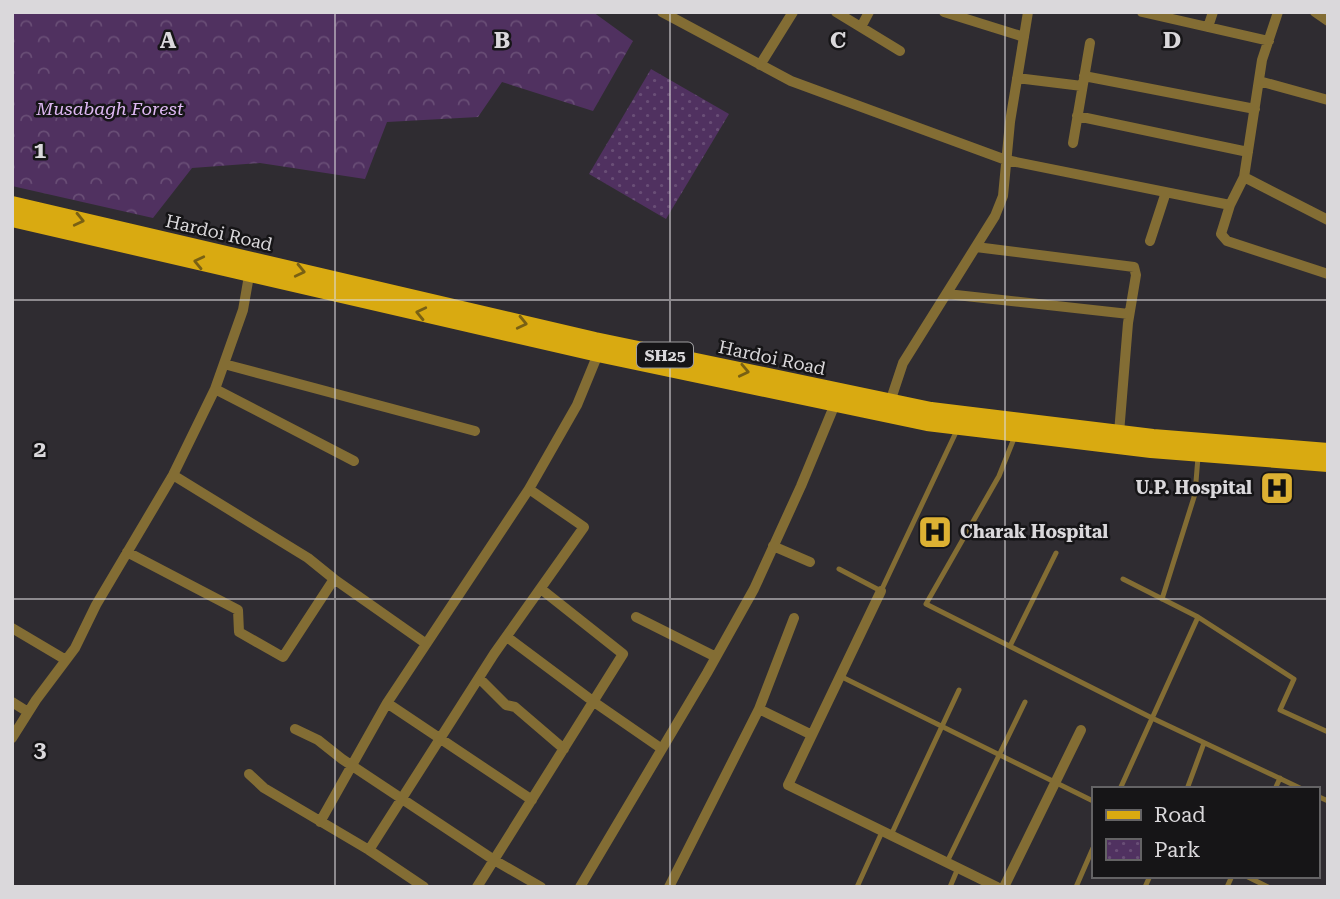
<svg xmlns="http://www.w3.org/2000/svg" width="1340" height="899" font-family="'Roboto Serif',serif">
	<style>
		.forest { fill: url(#forest-crowns) }
		.park { fill: url(#park-dots) }
		.lines { fill: none; stroke-linecap: round; stroke-linejoin: round }
		.lane { stroke: #836d34; stroke-width: 5 }
		.street { stroke: #836d34; stroke-width: 10 }
		.primary { stroke: #d9aa11; stroke-width: 16 }
		.oneway { stroke: #786014 }
		.grid { fill: none; stroke: #dad8db; stroke-width: 2; stroke-opacity: 0.55 }
		.labels { text-anchor: middle; stroke-width: 5; stroke-linejoin: round; paint-order: stroke }
		.shield { fill: #161517; stroke: #9f9ea0; stroke-width: 2 }
		.shield-label { font-size: 16px; font-weight: bold; fill: #dad8db }
		.park-label { font-size: 18px; font-style: italic; fill: #deb8f3; stroke: #161517 }
		.street-label { font-size: 18px; fill: #dad8db; stroke: #161517 }
		.poi-label { font-size: 18px; font-weight: bold; fill: #dad8db; stroke: #161517; text-anchor: end }
		.grid-label { font-size: 23px; text-anchor: middle; font-weight: bold; fill: #dad8db; stroke: #161517; stroke-width: 5; stroke-linejoin: round; paint-order: stroke }
	</style>
	<defs>
		<pattern id="forest-crowns" width="20" height="18" patternUnits="userSpaceOnUse" patternTransform="scale(1.75)"><rect width="20" height="18" fill="#503160"/><path d="M2 6a3 3 0 1 1 6 0M12 15a3 3 0 1 1 6 0" fill="none" stroke="#694e76"/></pattern>
		<pattern id="park-dots" width="8" height="8" patternUnits="userSpaceOnUse" patternTransform="scale(1.75)"><rect width="8" height="8" fill="#503160"/><path d="M2 2h.1M6 6h.1" fill="none" stroke="#694e76" stroke-width="1.8" stroke-linecap="round"/></pattern>
	</defs>
	<rect width="100%" height="100%" fill="#2f2c31"/>
	<path class="forest" d="M12 12H593L633 41 593 111 502 82 478 117 387 122 365 179 260 163 192 168 153 218 12 186Z"/>
	<path class="park" d="M651 69 729 114 666 219 589 174Z"/>
	<g class="lines">
		<path class="lane" d="M1015 436 999 476 926 604 1152 718 1302 789
			M839 569 881 591 958 428
			M1123 579 1198 617 1294 679 1280 710 1328 732
			M1162 599 1195 494 1198 457
			M1010 646 1056 553
			M840 676 1093 801
			M1120 789 1198 617
			M1187 789 1204 743
			M1275 789 1280 778
			M1317 796 1328 801
			M891 835 959 690
			M947 862 1025 702
			M1246 876 1268 887
			M857 887 882 832
			M950 887 958 868
			M1076 887 1093 848
			M1145 887 1150 876
			M1227 887 1232 876"/>
		<path class="street" d="M662 12 791 81 1006 160 1230 205 1244 177 1262 60 1278 12
			M836 12 900 51
			M944 12 1024 37
			M1142 12 1269 41
			M1315 12 1328 21
			M861 27 869 12
			M1208 27 1213 12
			M760 65 793 12
			M1084 76 1255 109
			M1017 78 1082 86
			M1259 81 1328 100
			M1077 116 1248 152
			M1073 143 1090 43
			M1244 177 1328 220
			M1230 205 1221 234 1227 241 1328 274
			M1150 241 1166 192
			M976 247 1134 267 1136 275 1128 323 1119 433
			M947 294 1129 314
			M224 364 475 431
			M215 389 354 461
			M889 405 903 363 995 216 1003 196 1010 122 1028 12
			M173 475 308 558 334 579
			M773 546 810 562
			M127 552 238 610 239 632 283 657 334 579 425 643
			M881 591 788 785 997 887
			M636 617 716 657
			M12 628 66 660
			M507 637 594 702 662 749
			M479 678 506 705 515 707 564 749
			M12 702 28 712
			M387 703 532 800
			M759 709 812 735
			M295 729 318 740 342 759 494 860 541 887
			M12 738 36 700 75 648 96 605 173 475 215 389 243 310 250 270
			M249 774 264 788 369 850
			M320 822 387 703 529 489
			M424 887 369 850 494 654 584 527 529 489 577 405 598 354
			M477 887 623 654 541 589
			M580 887 707 673 754 589 801 486 835 404
			M669 887 759 709 794 618
			M1004 887 1081 730"/>
		<path class="primary" d="M12 204 595 340 931 410 1153 437 1328 451
			M12 219 598 354 927 423 1151 450 1328 464"/>
	</g>
	<defs><path id="oneway-chevron" d="M-2-3.5L2.5 0L-2 3.5" fill="none" stroke-width="1.6" stroke-linecap="round" stroke-linejoin="round" transform="scale(1.75)"/></defs>
	<g class="oneway">
		<use href="#oneway-chevron" transform="translate(79 220) rotate(13)"/>
		<use href="#oneway-chevron" transform="translate(199 262) rotate(-167)"/>
		<use href="#oneway-chevron" transform="translate(300 271) rotate(13)"/>
		<use href="#oneway-chevron" transform="translate(421 313) rotate(-167)"/>
		<use href="#oneway-chevron" transform="translate(522 323) rotate(13)"/>
		<use href="#oneway-chevron" transform="translate(744 371) rotate(12)"/>
	</g>
	<path class="grid" d="M335 12V887M670 12V887M1005 12V887M12 300H1328M12 599H1328"/>
	<defs>
		<g id="hospital-square" transform="scale(1.75)"><rect x="-9" y="-9" width="18" height="18" rx="4" fill="#ddb133" stroke="#161517"/><path d="M-5-5h3v3.5h4V-5h3V5h-3V1.5h-4V5h-3Z" fill="#111"/></g>
	</defs>
	<g fill-rule="evenodd">
		<use href="#hospital-square" x="1277" y="488"/>
		<use href="#hospital-square" x="935" y="532"/>
	</g>
	<g class="labels">
		<rect class="shield" x="637" y="342.5" width="56" height="25" rx="5"/>
		<g class="shield-label">
			<text x="665" y="361">SH25</text>
		</g>
		<g class="park-label">
			<text x="110" y="115">Musabagh Forest</text>
		</g>
		<g class="street-label">
			<text transform="translate(219 233) rotate(13)" y="6">Hardoi Road</text>
			<text transform="translate(772 358) rotate(12)" y="6">Hardoi Road</text>
		</g>
		<g class="poi-label">
			<text x="1252" y="494">U.P. Hospital</text>
			<text x="960" y="538" text-anchor="start">Charak Hospital</text>
		</g>
	</g>
	<g class="grid-label">
		<text x="168" y="48">A</text>
		<text x="502" y="48">B</text>
		<text x="838" y="48">C</text>
		<text x="1172" y="48">D</text>
		<text x="40" y="158">1</text>
		<text x="40" y="457">2</text>
		<text x="40" y="757">3</text>
	</g>
	<rect width="1340" height="899" fill="none" stroke="#dad8db" stroke-width="28"/>
	<rect x="1092" y="787" width="228" height="91" fill="#161517" stroke="#646365" stroke-width="2"/>
	<rect x="1106" y="810" width="35" height="10" fill="#d9aa11" stroke="#646365" stroke-width="2"/>
	<text x="1154" y="822" font-size="21" fill="#dad8db">Road</text>
	<rect x="1106" y="839" width="35" height="21" fill="url(#park-dots)" stroke="#646365" stroke-width="2"/>
	<text x="1154" y="857" font-size="21" fill="#dad8db">Park</text>
</svg>
